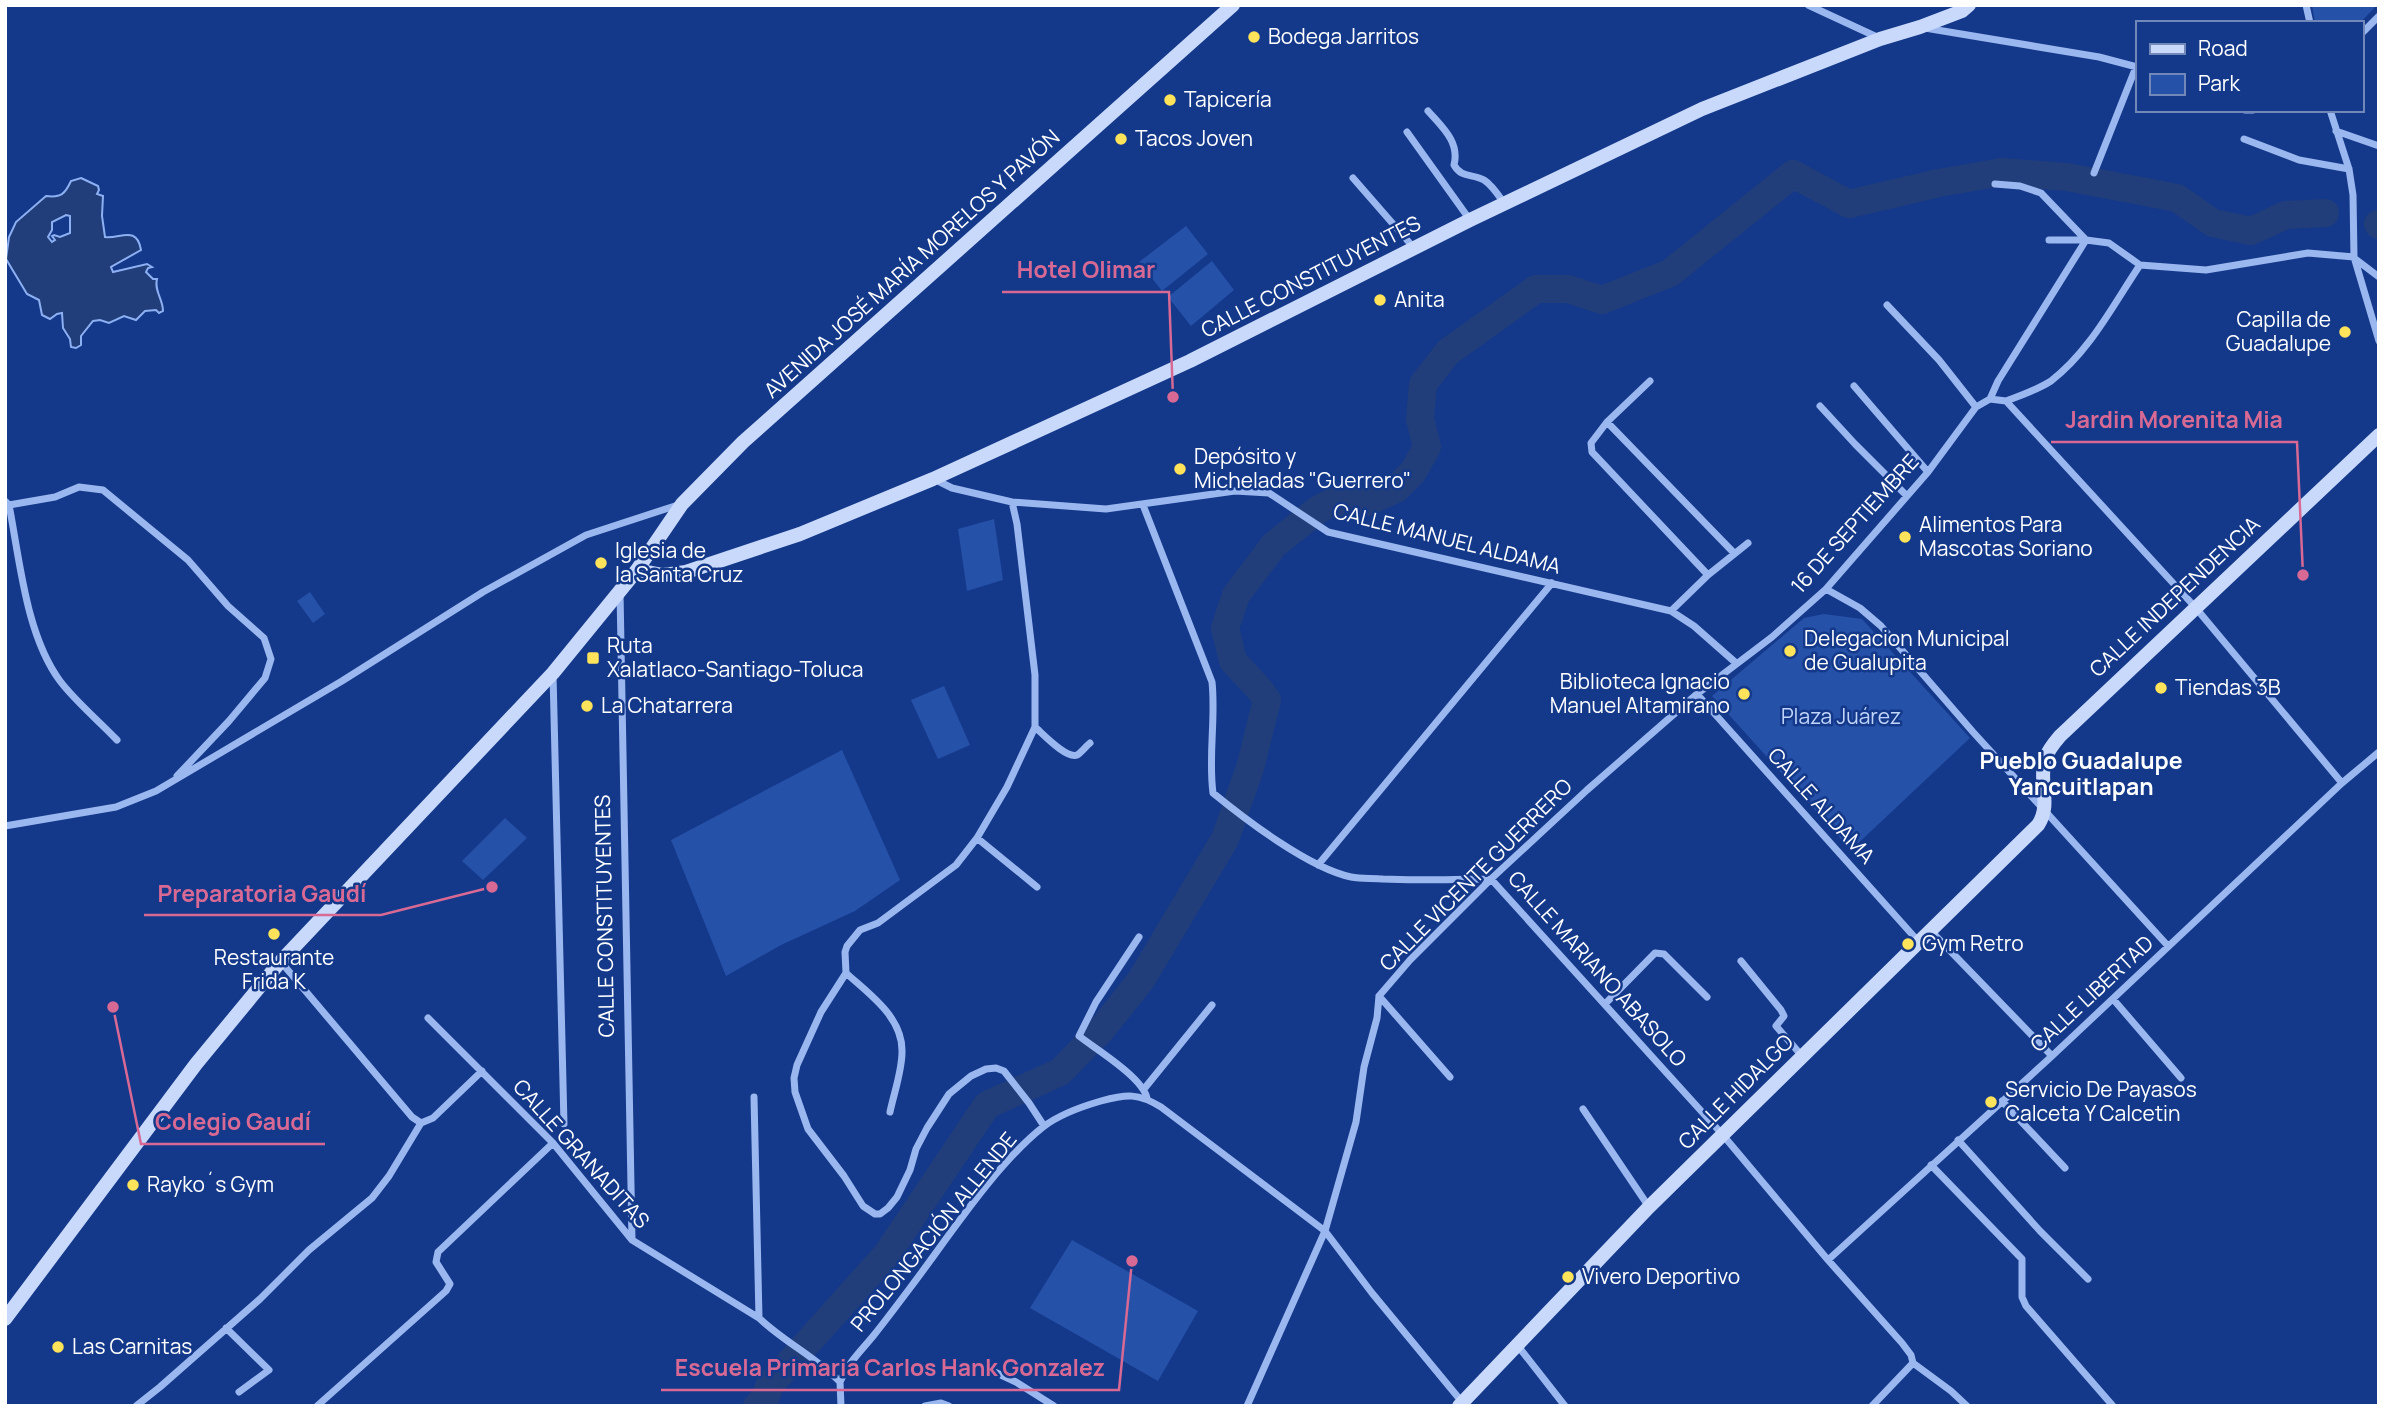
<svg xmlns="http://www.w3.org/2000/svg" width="2384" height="1411" font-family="Manrope,sans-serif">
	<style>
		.green { fill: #2651a9 }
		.water { fill: #223e7a; stroke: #8db0f3; stroke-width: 2; fill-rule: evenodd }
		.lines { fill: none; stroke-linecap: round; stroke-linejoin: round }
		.river { stroke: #223e7a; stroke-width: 28 }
		.street { stroke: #9bb7f0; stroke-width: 7 }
		.secondary { stroke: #c9d9fb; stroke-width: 14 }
		.poi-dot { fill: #ffe35a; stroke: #14398a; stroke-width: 2.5 }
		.labels { text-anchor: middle; stroke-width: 5; stroke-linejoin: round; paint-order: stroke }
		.poi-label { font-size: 21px; fill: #fff; stroke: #14398a; text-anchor: start }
		.street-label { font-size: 21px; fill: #fff; stroke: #14398a }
		.park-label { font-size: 21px; fill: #c1d5fb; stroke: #14398a }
		.neighbourhood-label { font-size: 23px; font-weight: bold; fill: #fff; stroke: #14398a }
		.leader { fill: none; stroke: #d76994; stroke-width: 2.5 }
		.callout-dot { fill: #d76994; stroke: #14398a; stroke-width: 2.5 }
		.callout-label { font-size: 23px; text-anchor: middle; font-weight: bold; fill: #d76994; stroke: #14398a; stroke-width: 5; stroke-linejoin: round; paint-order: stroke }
	</style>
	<rect width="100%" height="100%" fill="#14398a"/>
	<path class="green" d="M2312 5H2377L2360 23H2315Z
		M1186 226 1208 254 1162 291 1139 262Z
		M1212 261 1234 290 1191 326 1168 297Z
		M994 519 1003 580 967 591 958 529Z
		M310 592 325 614 313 623 297 601Z
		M1824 614 1862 619 1970 738 1851 850 1712 696 1804 618Z
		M944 686 970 745 938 759 911 700Z
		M842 750 900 880 855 911 781 945 726 976 671 840Z
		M505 818 527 838 483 880 462 861Z
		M1072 1240 1198 1311 1158 1381 1030 1308Z"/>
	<path class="water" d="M81 178 98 186 99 190 97 194 103 196 102 216 105 237C120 239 137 225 141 250L111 267 113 272 147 264 152 267 148 268 146 272 153 279H157C154 291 163 299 163 311L159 313 156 310 145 311 136 320 124 316 109 323 100 320 93 321 81 336V345L76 348 71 347 70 339 63 328 62 313 57 314 50 319 42 315 39 300 27 294 6 259 9 237 16 222 46 196C61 198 65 194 71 181ZM66 215 70 216V233L60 237 54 235 52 236 55 240 52 242 48 237 52 230V222Z"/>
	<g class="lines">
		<path class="river" d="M2378 224 2379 225
			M757 1406 766 1397 769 1386 887 1254 987 1105 1060 1072 1101 1030 1141 980 1225 839 1250 768 1267 700 1260 690 1233 661 1225 628 1236 595 1274 545 1316 511 1332 502H1367L1396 489 1413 472 1427 447 1420 419 1423 384 1448 352 1536 289H1568L1602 300 1670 273 1793 174 1849 204 1939 183 2002 172 2067 177 2177 198 2213 223 2251 231 2286 215 2325 213"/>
		<path class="street" d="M1808 5 1877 37
			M2306 5 2310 23
			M1925 28 2099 57 2137 67
			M2361 34 2379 16
			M2245 110H2253
			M2330 110 2349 169 2353 195 2354 257 2379 341
			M1428 111C1442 127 1460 142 1454 165 1462 179 1472 173 1484 180 1492 185 1499 196 1504 203
			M2336 131 2379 146
			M1407 132 1470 220
			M2244 139 2299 160 2349 169
			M2094 173 2136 67
			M1353 178 1414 248
			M1995 184 2020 186 2041 193 2086 240 2109 243 2140 265
			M2049 240H2086
			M2354 258 2379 277
			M2140 265 2206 270 2308 253 2354 257
			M1887 305 1939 360 1976 407
			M1650 381 1607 422 1591 443 1592 452 1708 575
			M1854 386 1928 472
			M1990 399 2006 401 2195 607 2342 783
			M1990 399 1998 381 2086 240
			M2006 401C2022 395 2037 390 2051 381 2090 351 2113 305 2140 265
			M1820 406 1855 444 1907 496
			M1607 422 1734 553
			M934 479 952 488 1012 502 1106 509 1235 491 1269 493 1328 532 1671 611 1694 626 1736 663
			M5 501 9 505C20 561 26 635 60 681 76 702 99 721 117 740
			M1012 502 1017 524 1035 675V727L1007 787 977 838 956 865 878 923 860 930 847 946 845 952 846 973 821 1012 797 1065 794 1078 795 1092 808 1129 844 1176 863 1206 875 1214H880L888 1208 897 1197 910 1170 916 1149 927 1128 949 1094 971 1076 986 1069 996 1068 1004 1071 1029 1103 1044 1126
			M9 505 55 497 79 487 103 490 188 560 228 606 264 638 271 659 265 678 229 721 177 776
			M1143 505 1212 682C1216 719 1208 756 1213 793 1246 820 1309 868 1351 877 1361 879 1372 878 1383 879 1419 881 1455 879 1491 879L1722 1134 1828 1260 1902 1343 1911 1355 1913 1363 1951 1391 1967 1406
			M1826 589 1860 608 1881 626 1973 732 2168 946
			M620 592 632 1240
			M1671 611 1708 575 1748 543
			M553 674 564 1124
			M1697 694 1918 941
			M1035 727C1043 734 1066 759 1077 755 1081 753 1086 746 1090 743
			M5 826 116 807 156 791 342 681 483 592 586 535 678 505
			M977 838 1037 887
			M1318 865 1552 583
			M1930 930 2052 1056
			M1139 937 1096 1002 1079 1036C1097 1050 1142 1077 1147 1098
			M1741 961 1781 1010 1784 1016 1776 1026 1802 1056
			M281 962 412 1117 421 1123
			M846 973C869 994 903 1017 902 1052 902 1071 894 1093 890 1112
			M1379 996 1450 1077
			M2113 999 2181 1078
			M1605 1004 1655 953 1664 954 1707 997
			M428 1018 553 1143 632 1240 759 1318C784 1342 816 1357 840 1382L841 1406
			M1144 1089 1212 1005
			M754 1097 759 1318
			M2002 1101 2065 1168
			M1583 1109 1649 1207
			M1958 1140 2040 1231 2088 1279
			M1931 1165 2022 1259V1297L2026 1306 2113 1406
			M1828 1260 2052 1056 2342 783 2379 752
			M226 1328 269 1370 239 1392
			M1518 1346 1565 1406
			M988 1369 1016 1382 1054 1406
			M840 1382C847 1364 861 1351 874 1335 886 1320 898 1304 910 1288 948 1238 994 1166 1043 1127 1060 1114 1080 1107 1101 1101 1127 1094 1138 1093 1161 1107L1325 1231 1372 1293 1462 1402
			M136 1406 160 1387 260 1299 309 1250 372 1198 389 1176 421 1123 433 1118 482 1071
			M317 1406 446 1291 450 1284 436 1262 438 1252 553 1143
			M925 1406 941 1403 949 1406
			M1247 1406 1325 1231 1356 1122 1364 1067 1377 1018 1379 996 1410 960 1491 879 1587 790 1697 694 1772 637 1826 589 1928 472 1976 407 1990 399
			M1872 1406 1913 1363"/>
		<path class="secondary" d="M637 570 663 575 686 572 800 534 933 479 1190 361 1470 220 1702 109 1880 39 1920 27 1962 11 1969 5
			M5 1319 196 1064 280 962 553 673 637 570 682 504 743 442 1233 5
			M1459 1406 1649 1207 2038 825C2052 804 2038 782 2045 759 2048 750 2054 743 2060 736L2379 435"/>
	</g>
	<g class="poi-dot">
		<circle cx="1254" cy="37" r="7"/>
		<circle cx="1170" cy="100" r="7"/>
		<circle cx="1121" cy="139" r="7"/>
		<circle cx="1380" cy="300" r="7"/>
		<circle cx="2345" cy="332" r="7"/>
		<circle cx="1180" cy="469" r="7"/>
		<circle cx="1905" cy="537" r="7"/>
		<circle cx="601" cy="563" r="7"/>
		<circle cx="1790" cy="651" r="7"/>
		<rect x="586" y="651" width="14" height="14" rx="3.5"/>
		<circle cx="2161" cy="688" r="7"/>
		<circle cx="1744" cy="694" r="7"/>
		<circle cx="587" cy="706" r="7"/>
		<circle cx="274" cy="934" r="7"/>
		<circle cx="1908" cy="944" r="7"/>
		<circle cx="1991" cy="1102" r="7"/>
		<circle cx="133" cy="1185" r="7"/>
		<circle cx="1568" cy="1277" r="7"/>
		<circle cx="58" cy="1347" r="7"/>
	</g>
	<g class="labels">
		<g class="poi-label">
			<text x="1268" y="44">Bodega Jarritos</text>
			<text x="1184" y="107">Tapicería</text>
			<text x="1135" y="146">Tacos Joven</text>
			<text x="1394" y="307">Anita</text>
			<text x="2331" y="327" text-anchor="end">Capilla de<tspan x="2331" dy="24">Guadalupe</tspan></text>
			<text x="1194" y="464">Depósito y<tspan x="1194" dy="24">Micheladas "Guerrero"</tspan></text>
			<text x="1919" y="532">Alimentos Para<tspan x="1919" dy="24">Mascotas Soriano</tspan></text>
			<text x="615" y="558">Iglesia de<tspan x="615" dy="24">la Santa Cruz</tspan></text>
			<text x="1804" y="646">Delegacion Municipal<tspan x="1804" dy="24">de Gualupita</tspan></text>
			<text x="607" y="653">Ruta<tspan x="607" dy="24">Xalatlaco-Santiago-Toluca</tspan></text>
			<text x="1730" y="689" text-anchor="end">Biblioteca Ignacio<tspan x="1730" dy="24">Manuel Altamirano</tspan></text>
			<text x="2175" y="695">Tiendas 3B</text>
			<text x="601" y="713">La Chatarrera</text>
			<text x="1922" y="951">Gym Retro</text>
			<text x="274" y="965" text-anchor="middle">Restaurante<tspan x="274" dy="24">Frida K</tspan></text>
			<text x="2005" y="1097">Servicio De Payasos<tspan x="2005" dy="24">Calceta Y Calcetin</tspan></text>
			<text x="147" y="1192">Rayko´s Gym</text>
			<text x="1582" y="1284">Vivero Deportivo</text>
			<text x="72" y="1354">Las Carnitas</text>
		</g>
		<g class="street-label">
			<text transform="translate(912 264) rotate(-42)" y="7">AVENIDA JOSÉ MARÍA MORELOS Y PAVÓN</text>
			<text transform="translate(1311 277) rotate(-27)" y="7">CALLE CONSTITUYENTES</text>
			<text transform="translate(1855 524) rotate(-48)" y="7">16 DE SEPTIEMBRE</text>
			<text transform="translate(1447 539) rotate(14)" y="7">CALLE MANUEL ALDAMA</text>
			<text transform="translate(2175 597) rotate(-43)" y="7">CALLE INDEPENDENCIA</text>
			<text transform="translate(1821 806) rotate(48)" y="7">CALLE ALDAMA</text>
			<text transform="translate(1476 875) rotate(-45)" y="7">CALLE VICENTE GUERRERO</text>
			<text transform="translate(605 916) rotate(-91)" y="7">CALLE CONSTITUYENTES</text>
			<text transform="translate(1597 969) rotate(48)" y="7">CALLE MARIANO ABASOLO</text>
			<text transform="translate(2092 994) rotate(-43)" y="7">CALLE LIBERTAD</text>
			<text transform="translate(1736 1092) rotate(-45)" y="7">CALLE HIDALGO</text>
			<text transform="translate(581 1154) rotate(48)" y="7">CALLE GRANADITAS</text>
			<text transform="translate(934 1232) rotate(-51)" y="7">PROLONGACIÓN ALLENDE</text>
		</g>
		<g class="park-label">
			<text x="1841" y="724">Plaza Juárez</text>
		</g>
		<g class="neighbourhood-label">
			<text x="2081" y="769">Pueblo Guadalupe<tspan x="2081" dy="26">Yancuitlapan</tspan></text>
		</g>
	</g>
	<path class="leader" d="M1173 397L1169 292H1002M2303 575L2297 442H2051M492 887L381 915H144M113 1007L141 1144H325M1132 1261L1119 1390H661"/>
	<g class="callout-dot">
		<circle cx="1173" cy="397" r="7"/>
		<circle cx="2303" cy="575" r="7"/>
		<circle cx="492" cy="887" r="7"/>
		<circle cx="113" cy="1007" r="7"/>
		<circle cx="1132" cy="1261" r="7"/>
	</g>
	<g class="callout-label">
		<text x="1086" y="278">Hotel Olimar</text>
		<text x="2174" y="428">Jardin Morenita Mia</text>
		<text x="262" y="902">Preparatoria Gaudí</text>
		<text x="233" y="1130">Colegio Gaudí</text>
		<text x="890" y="1376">Escuela Primaria Carlos Hank Gonzalez</text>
	</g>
	<rect width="2384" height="1411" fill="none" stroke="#ffffff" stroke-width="14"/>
	<rect x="2136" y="21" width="228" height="91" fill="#14398a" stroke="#7288b9" stroke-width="2"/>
	<rect x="2150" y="44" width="35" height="10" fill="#c9d9fb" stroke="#7288b9" stroke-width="2"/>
	<text x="2198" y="56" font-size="21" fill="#ffffff">Road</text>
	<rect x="2150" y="74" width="35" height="21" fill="#2651a9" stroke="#7288b9" stroke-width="2"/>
	<text x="2198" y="91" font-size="21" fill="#ffffff">Park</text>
</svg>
